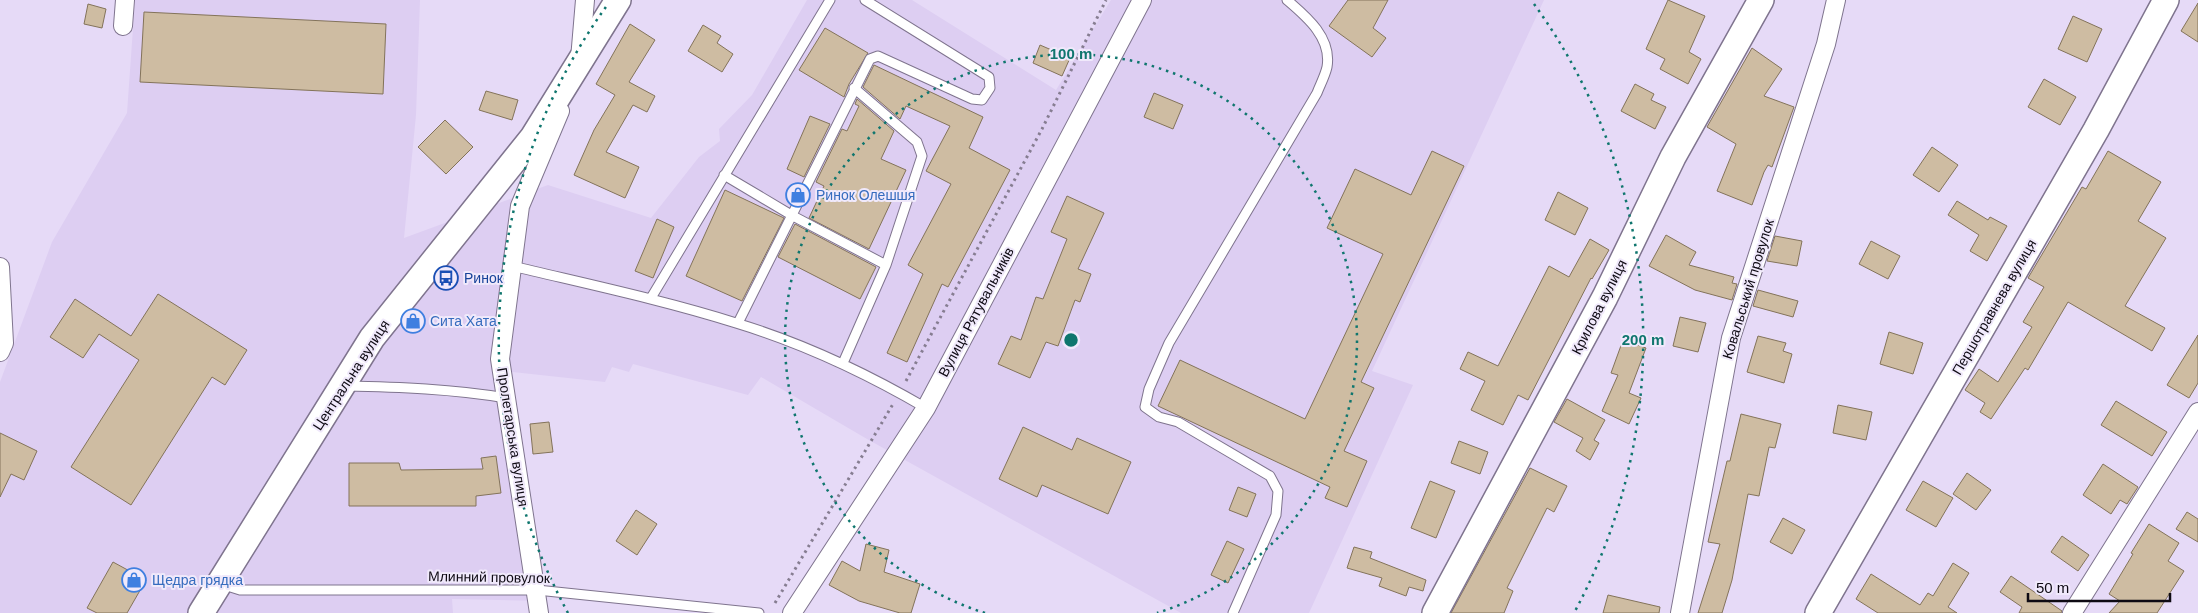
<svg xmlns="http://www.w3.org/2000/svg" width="2198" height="613" font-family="Arial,sans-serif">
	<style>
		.built { fill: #ddcef2 }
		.building { fill: #cebca2; stroke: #83735a }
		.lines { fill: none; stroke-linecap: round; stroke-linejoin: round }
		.lane-casing { stroke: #7f748e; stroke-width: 11 }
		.street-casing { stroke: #7f748e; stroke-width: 20 }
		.secondary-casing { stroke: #7f748e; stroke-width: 28 }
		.path { stroke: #867d91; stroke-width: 3; stroke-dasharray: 2.5 4; stroke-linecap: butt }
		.lane { stroke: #fff; stroke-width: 9 }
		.street { stroke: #fff; stroke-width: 18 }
		.secondary { stroke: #fff; stroke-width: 25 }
		.ring { fill: none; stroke: #0f766e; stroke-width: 2.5; stroke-dasharray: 2.5 5 }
		.labels { text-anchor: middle; stroke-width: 4; stroke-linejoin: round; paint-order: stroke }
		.shop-label { font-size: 14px; fill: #366cbe; stroke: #f0e9fb; text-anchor: start }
		.transit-label { font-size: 14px; fill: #164399; stroke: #f0e9fb; text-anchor: start }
		.street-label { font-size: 14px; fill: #0e0a13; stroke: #f0e9fb }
		.centre { fill: #0f766e; stroke: #f0e9fb; stroke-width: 2.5 }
		.ring-label { font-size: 15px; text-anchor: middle; font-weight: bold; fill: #0f766e; stroke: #f0e9fb; stroke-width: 4; stroke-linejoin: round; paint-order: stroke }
	</style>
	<rect width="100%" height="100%" fill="#e6daf7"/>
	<path class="built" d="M135 0H420L416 115 404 238 548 185 651 218 699 157 720 141 719 129 752 95 807 0H912L1056 90 1111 0H1544L1372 371 1413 385 1309 613H1181L867 439 761 377 748 395 633 364 629 372 612 367 605 382 503 371 545 601 452 599 453 613H0V382L52 242 127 113Z"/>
	<path class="building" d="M1348 0H1388L1373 28 1386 38 1372 57 1329 26Z
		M1668 0 1705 16 1689 52 1701 59 1688 84 1660 69 1665 59 1646 49Z
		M2198 3V42L2181 31Z
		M88 4 106 9 102 28 84 24Z
		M144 12 386 24 383 94 140 82Z
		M2073 16 2102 29 2087 62 2058 49Z
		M630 24 655 40 629 82 655 96 647 112 633 105 606 152 639 167 625 198 574 175 594 130 615 95 596 84Z
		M703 25 721 36 717 43 733 54 722 72 688 51Z
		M825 28 868 53 849 84 844 97 799 70Z
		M1040 45 1070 58 1062 76 1033 63Z
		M1752 48 1782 69 1764 96 1794 107 1772 167 1768 165 1764 172 1752 205 1717 191 1736 144 1707 127Z
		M874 65 983 117 969 148 1010 170 948 287 942 284 907 362 887 353 923 274 908 265 951 184 926 171 950 126 906 106 900 119 863 87Z
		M2044 79 2076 97 2060 125 2028 107Z
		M1635 84 1654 94 1651 100 1666 107 1655 129 1621 111Z
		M486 91 518 100 512 120 479 110Z
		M1154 93 1183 105 1173 129 1144 117Z
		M857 99 894 131 881 159 906 170 869 249 809 218 824 186 816 182 842 129 847 131 859 106 855 104Z
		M810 116 830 124 804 177 787 169Z
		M445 120 473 147 446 174 418 147Z
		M1932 147 1958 165 1939 192 1913 175Z
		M1432 151 1464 166 1361 382 1374 388 1344 451 1367 461 1347 507 1325 498 1330 487 1158 406 1180 360 1305 419 1383 254 1327 228 1355 169 1411 195Z
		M2108 151 2161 182 2138 221 2166 238 2125 306 2165 328 2152 351 2068 302 2028 370 2025 368 1991 419 1980 412 1985 403 1965 390 1979 369 1998 382 2032 327 2023 322 2044 287 2028 278 2082 187 2086 189Z
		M725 190 784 218 742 301 686 276Z
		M1558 192 1588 208 1575 235 1545 220Z
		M1067 196 1104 213 1078 269 1091 274 1080 302 1075 300 1058 346 1046 342 1030 378 998 364 1011 336 1021 340 1036 297 1043 299 1067 239 1051 232Z
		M1957 201 1988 220 1990 217 2007 226 1987 261 1970 251 1979 235 1948 215Z
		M657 219 674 227 653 278 635 271Z
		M795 224 876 267 860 299 778 257Z
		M1666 235 1696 252 1689 265 1734 277 1732 283 1737 284 1732 300 1695 290 1649 266Z
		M1775 236 1802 241 1797 266 1767 261Z
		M1590 239 1609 250 1592 279 1591 278 1528 400 1518 395 1503 425 1471 410 1485 381 1460 369 1468 352 1498 366 1549 266 1569 277Z
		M1871 241 1900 256 1888 279 1859 264Z
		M1758 290 1798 301 1793 317 1753 306Z
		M158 294 247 350 225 385 212 377 131 505 71 467 139 360 99 334 83 358 50 337 75 299 131 336Z
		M1680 317 1706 323 1698 352 1673 346Z
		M1889 332 1923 343 1913 374 1880 364Z
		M2198 335V383L2189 398 2167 385Z
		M1758 336 1786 343 1783 351 1792 354 1784 383 1747 372Z
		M1623 340 1646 348 1629 393 1641 398 1629 424 1602 411 1618 375 1611 373Z
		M1567 399 1605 420 1594 440 1599 443 1590 460 1576 451 1583 438 1554 422Z
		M2116 401 2167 432 2152 456 2101 425Z
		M1838 405 1872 412 1866 440 1833 433Z
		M1741 414 1781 424 1775 448 1769 447 1759 496 1748 494 1732 580 1722 613H1698L1720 544 1708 542 1727 461H1730Z
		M549 422 553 452 533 454 530 424Z
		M1023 427 1072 450 1077 438 1131 462 1108 514 1042 485 1037 497 999 479Z
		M0 433 37 451 24 480 11 474 0 497Z
		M1459 441 1488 452 1480 474 1451 463Z
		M496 456 501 493 476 496V506H349V463H399L401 470 483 469 481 458Z
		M2103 464 2138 487 2127 504 2120 500 2111 514 2083 495Z
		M1530 468 1567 486 1554 512 1547 508 1507 588 1513 591 1504 613H1451Z
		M1967 473 1991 490 1976 510 1953 494Z
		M1430 481 1455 491 1436 538 1411 528Z
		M1923 481 1953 498 1936 527 1906 510Z
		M1238 487 1256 494 1247 517 1229 510Z
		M636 510 657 524 637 555 616 541Z
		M2187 512 2198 519V542L2176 529Z
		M1783 518 1805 530 1792 554 1770 542Z
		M2149 524 2179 543 2168 561 2184 571 2157 613H2109L2120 601 2109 594 2133 554 2131 553Z
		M2062 536 2089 555 2078 571 2051 552Z
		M1227 541 1244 549 1228 583 1211 575Z
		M866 544 889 550 884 572 920 584 911 613H900L859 601 829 585 842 561 860 571Z
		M1354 547 1372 552 1370 558 1426 580 1423 591 1409 587 1406 596 1379 586 1382 578 1347 568Z
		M113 562 146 580 127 613H97L87 608Z
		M1953 563 1969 573 1948 607 1957 613H1878L1856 599 1871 574 1920 605 1928 593 1933 596Z
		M2011 576 2062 611 2061 613H2019L2022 607 2000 592Z
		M1608 595 1660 607 1659 613H1603Z"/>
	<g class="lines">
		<g class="lane-casing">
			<path id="lane" d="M854 88 917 142 922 156 886 265
				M724 175 793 216 886 265 843 363
				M512 266C587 284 663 300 736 323 802 343 866 373 926 408
				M651 298 830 0
				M738 323 870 59 878 56 972 99 982 100 990 88 989 77 865 0
				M345 386C399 387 453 389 506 398
				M221 584 240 590H537L759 613
				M1233 613 1276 515 1278 491 1270 476 1178 422 1159 417 1145 407 1149 389 1169 343 1317 93C1320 85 1325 76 1327 67 1332 38 1307 17 1287 0"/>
		</g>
		<g class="street-casing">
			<path id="street" d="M123 26 125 0
				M580 59 585 0
				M0 267 4 343 0 352
				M539 613 500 359 520 206 560 111
				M792 613 926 408 1142 0
				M1680 613 1731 338 1826 44 1836 0
				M2072 613 2198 412"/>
		</g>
		<g class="secondary-casing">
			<path id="secondary" d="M201 613 372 338 533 137 618 0
				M1435 613 1605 297 1673 157 1761 0
				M1818 613 2096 130 2166 0"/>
		</g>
		<path class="path" d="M906 381 1042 129 1106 0
			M775 603 893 404"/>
		<use href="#lane" class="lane"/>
		<use href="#street" class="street"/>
		<use href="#secondary" class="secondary"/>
	</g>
	<g class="ring">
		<path d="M985 613A286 286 0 1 1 1157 613"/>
		<path d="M568 613A572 572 0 0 1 608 4M1534 4A572 572 0 0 1 1574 613"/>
	</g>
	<defs>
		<g id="shop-ring" transform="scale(1.25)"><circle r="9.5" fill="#f0e9fb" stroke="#3f7fe0" stroke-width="1.5"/><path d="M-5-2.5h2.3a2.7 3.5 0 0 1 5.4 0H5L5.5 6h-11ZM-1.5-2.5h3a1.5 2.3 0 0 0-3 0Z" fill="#3f7fe0"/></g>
		<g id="bus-ring" transform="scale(1.25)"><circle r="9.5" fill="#f0e9fb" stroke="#1a4fb4" stroke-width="1.5"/><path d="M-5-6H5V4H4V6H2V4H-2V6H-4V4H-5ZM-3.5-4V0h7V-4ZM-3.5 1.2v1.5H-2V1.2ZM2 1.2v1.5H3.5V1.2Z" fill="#1a4fb4"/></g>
	</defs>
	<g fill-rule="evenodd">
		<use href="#shop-ring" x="798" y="195"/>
		<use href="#bus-ring" x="446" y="278"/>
		<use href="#shop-ring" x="413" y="321"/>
		<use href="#shop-ring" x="134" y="580"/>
	</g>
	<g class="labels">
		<g class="shop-label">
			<text x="816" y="200">Ринок Олешшя</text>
			<text x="430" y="326">Сита Хата</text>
			<text x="152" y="585">Щедра грядка</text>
		</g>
		<g class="transit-label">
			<text x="464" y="283">Ринок</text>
		</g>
		<g class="street-label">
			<text transform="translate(1748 289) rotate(-73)" y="5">Ковальський провулок</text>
			<text transform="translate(1599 307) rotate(-63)" y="5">Крилова вулиця</text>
			<text transform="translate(1994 307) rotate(-60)" y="5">Першотравнева вулиця</text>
			<text transform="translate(976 312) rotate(-62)" y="5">Вулиця Рятувальників</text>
			<text transform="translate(351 375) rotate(-57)" y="5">Центральна вулиця</text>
			<text transform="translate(513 437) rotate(81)" y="5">Пролетарська вулиця</text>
			<text transform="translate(489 577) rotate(1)" y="5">Млинний провулок</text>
		</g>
	</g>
	<circle cx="1071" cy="340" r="8" class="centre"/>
	<g class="ring-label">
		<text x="1071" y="59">100 m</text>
		<text x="1643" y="345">200 m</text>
	</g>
	<path d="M2028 593v8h142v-8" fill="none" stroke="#0e0a13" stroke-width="2.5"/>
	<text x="2036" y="593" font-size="15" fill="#0e0a13" stroke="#f0e9fb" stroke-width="4" paint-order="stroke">50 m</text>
</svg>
